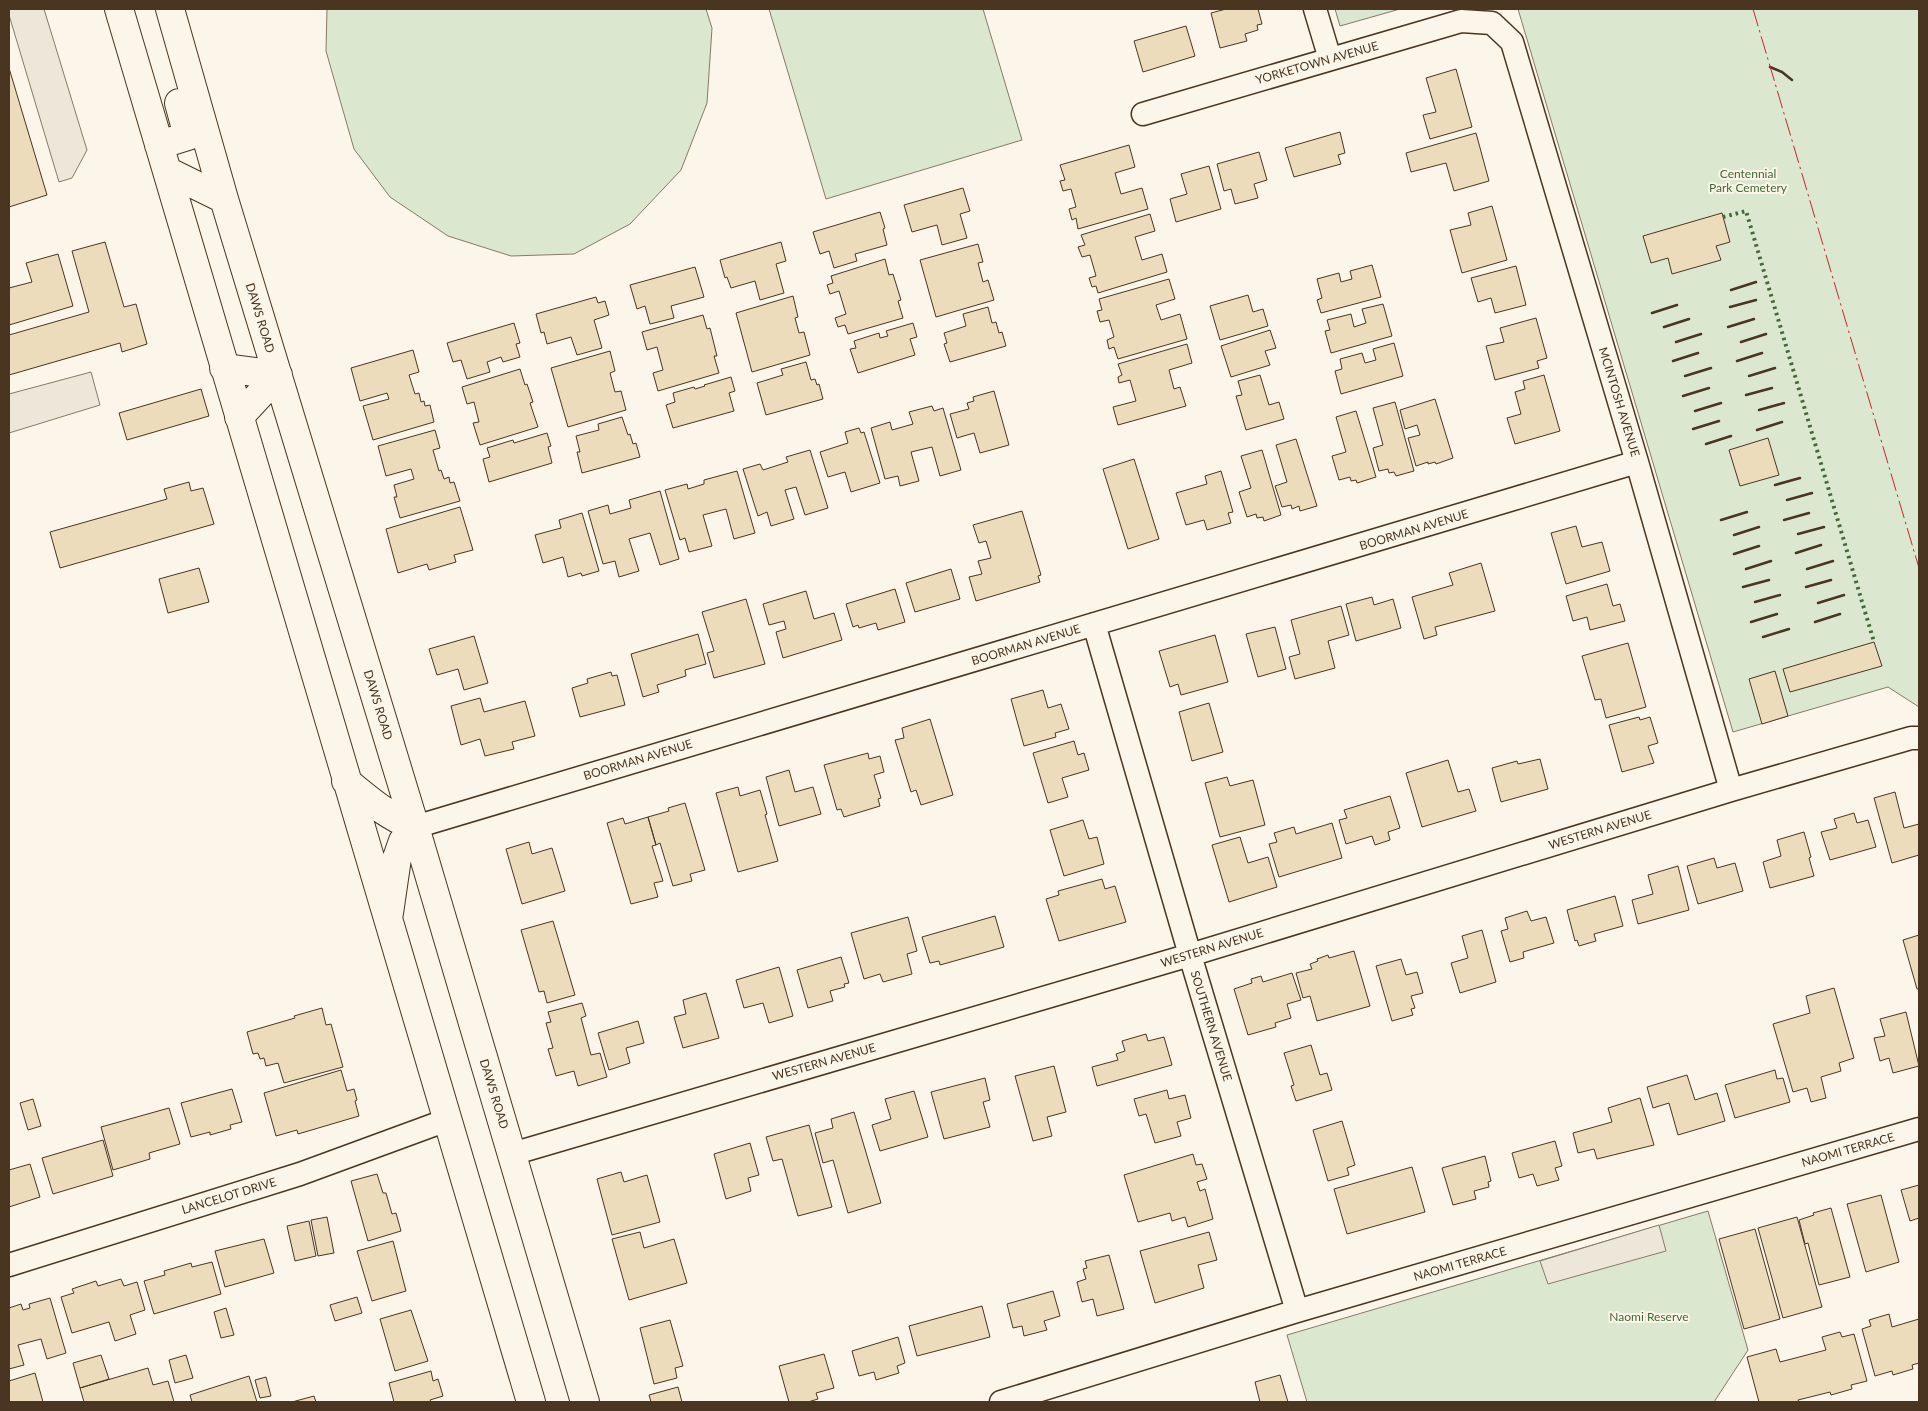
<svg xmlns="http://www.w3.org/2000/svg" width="1928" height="1411" font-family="Lato,sans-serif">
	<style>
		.green { fill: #dce7d0; stroke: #887966 }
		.parking { fill: #ede7d9; stroke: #887966 }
		.building { fill: #ecdcbc; stroke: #4a3520 }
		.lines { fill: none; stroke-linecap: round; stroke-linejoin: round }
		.street-casing { stroke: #4a3520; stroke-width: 25 }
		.secondary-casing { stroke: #4a3520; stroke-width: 30 }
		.street { stroke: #fbf6e9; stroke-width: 22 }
		.secondary { stroke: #fbf6e9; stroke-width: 28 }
		.hedge { stroke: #436837; stroke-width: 4; stroke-dasharray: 2.5 4; stroke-linecap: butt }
		.wall { stroke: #4a3520; stroke-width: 2.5 }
		.power { stroke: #c62828; stroke-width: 1; stroke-dasharray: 18 4 2.5 4; stroke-linecap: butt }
		.labels { text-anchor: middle; stroke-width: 4; stroke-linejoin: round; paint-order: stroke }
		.street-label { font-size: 12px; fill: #4a3520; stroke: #fbf6e9 }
		.park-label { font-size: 12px; fill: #436837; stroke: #fbf6e9 }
	</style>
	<rect width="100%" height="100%" fill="#fbf6e9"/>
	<path class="green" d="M327 9H706L712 28 707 103 681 170 630 224 574 254 511 256 448 236 390 197 354 149 326 51Z
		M769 9H983L1022 140 826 199Z
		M1335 9H1400L1340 26Z
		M1518 9H1919V707L1888 687 1733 732Z
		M1708 1211 1748 1350 1714 1402H1307L1287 1335Z"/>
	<path class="parking" d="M9 9H44L87 150 72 178 59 182 9 15Z
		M91 372 100 405 9 433V394Z
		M1659 1225 1666 1251 1548 1284 1540 1261Z"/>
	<path class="building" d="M1226 9H1258L1262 24 1257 25 1258 30 1245 34 1247 41 1220 48 1211 13Z
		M1186 26 1195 56 1143 72 1134 41Z
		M9 68 47 195 9 207Z
		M1456 69 1472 127 1430 139 1423 115 1436 112 1426 78Z
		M1340 132 1345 153 1338 155 1341 164 1294 177 1285 148Z
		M1476 133 1489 181 1454 191 1446 163 1411 172 1406 153Z
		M1129 145 1135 167 1115 173 1121 194 1142 188 1148 209 1078 229 1076 218 1072 220 1069 209 1076 207 1071 189 1063 191 1060 181 1065 180 1060 165Z
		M1259 152 1267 180 1254 184 1258 198 1235 204 1231 189 1224 191 1217 164Z
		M1209 166 1221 209 1176 222 1170 199 1187 194 1181 174Z
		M963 188 970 211 960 214 967 238 942 245 937 225 912 232 904 205Z
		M1492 206 1507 260 1462 273 1450 230 1471 225 1468 213Z
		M880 212 885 228 883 229 887 245 855 254 857 261 834 268 829 251 820 254 813 232Z
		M1722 213 1730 242 1716 246 1721 260 1672 274 1668 258 1651 263 1643 236Z
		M1150 214 1155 231 1135 237 1142 260 1162 254 1167 272 1098 293 1096 286 1092 287 1089 278 1096 276 1090 255 1082 257 1078 247 1085 245 1081 235Z
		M105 242 124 307 136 304 147 344 122 352 120 343 9 375V335L89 312 72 251Z
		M781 242 786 261 776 264 784 293 760 300 755 281 731 288 727 277 725 278 720 260Z
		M978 244 983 262 978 263 983 282 988 280 994 300 936 317 920 260Z
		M58 254 73 306 9 325V288L32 282 26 263Z
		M885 259 889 275 893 274 901 300 898 301 903 318 848 334 845 325 838 327 835 318 846 314 839 291 830 294 827 285 833 283 831 276Z
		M1372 265 1381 297 1321 313 1317 300 1322 298 1317 279 1339 273 1341 282 1352 279 1350 271Z
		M1516 266 1526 305 1495 313 1491 298 1478 302 1471 278Z
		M695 267 704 297 671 306 674 318 650 324 645 306 637 309 630 285Z
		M1169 279 1175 299 1156 305 1161 320 1180 314 1187 339 1118 359 1114 347 1109 349 1107 340 1114 337 1109 320 1100 322 1097 311 1102 310 1099 299Z
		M1248 295 1253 312 1263 309 1268 326 1220 340 1210 306Z
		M793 296 798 317 795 318 799 333 804 332 810 355 752 372 736 313Z
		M596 297 598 303 605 301 609 315 594 320 602 348 577 355 571 337 547 344 544 332 541 333 536 314Z
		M1383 304 1392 336 1331 353 1325 331 1330 330 1327 320 1351 314 1354 327 1366 323 1362 309Z
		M988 307 992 323 996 322 999 333 1002 332 1006 346 950 362 944 344 947 343 944 333 966 326 963 314Z
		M703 315 707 329 710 328 717 356H714L719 373 658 391 653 373 663 370 657 347 647 350 642 332Z
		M1536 318 1547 358 1537 361 1539 368 1495 380 1486 346 1504 342 1500 328Z
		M514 323 520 343 516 344 520 357 503 362 501 357 487 362 490 372 467 379 461 360 453 362 447 343Z
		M913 323 917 337 910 339 915 355 858 373 850 349 856 348 854 341 879 333 880 338 888 336 886 331Z
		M1270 330 1276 348 1265 351 1270 365 1231 377 1221 346Z
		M1394 343 1403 376 1341 394 1335 371 1342 369 1340 359 1362 353 1365 363 1376 360 1373 349Z
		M1187 344 1192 363 1169 370 1174 389 1180 387 1186 406 1118 425 1113 407 1136 401 1130 380 1119 383 1118 377 1122 375 1118 364Z
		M413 350 419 372 409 375 415 394 419 393 421 402 424 401 425 406 430 405 434 422 373 440 363 406 389 399 387 393 360 401 351 368Z
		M610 351 615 371 610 373 615 392 621 391 626 410 568 427 551 368Z
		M806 362 811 380 815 379 817 385 819 384 823 399 766 415 757 383 783 375 781 369Z
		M520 369 525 385 527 384 533 402 530 403 538 427 480 445 473 423 479 422 474 402 467 404 462 387Z
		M1260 375 1269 405 1279 402 1284 419 1246 430 1236 396 1242 395 1238 381Z
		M1544 375 1560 431 1515 444 1507 418 1521 414 1515 392 1525 389 1523 381Z
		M731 377 735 391 729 393 734 411 673 428 666 405 675 402 673 393 694 387 695 389 705 386 704 385Z
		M201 389 209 416 127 440 119 413Z
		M994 391 1009 445 980 453 974 433 957 438 950 414 969 409 967 403 974 401 973 397Z
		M1435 399 1453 458 1436 464 1435 462 1428 464V462L1416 466 1408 438 1420 435 1417 425 1405 429 1400 410Z
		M1395 402 1414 471 1396 476 1394 472 1389 473 1388 469 1379 471 1373 448 1383 445 1373 408Z
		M932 406 934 411 943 408 961 470 940 476 932 447 911 452 919 481 900 486 898 476 885 479 871 428 890 422 892 430 913 424 909 412Z
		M1356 411 1376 477 1357 483 1356 480 1351 481 1350 477 1339 480 1332 456 1346 452 1336 417Z
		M622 417 628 435 630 434 633 444 636 443 640 457 582 473 577 452H580L576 436 599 430 598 424Z
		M859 428 861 433 864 432 880 483 851 492 845 472 828 477 820 452 848 443 845 432Z
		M435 430 440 448 433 450 439 471 441 470 444 479 449 477 450 483 454 482 460 501 400 518 394 497H397L394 485 414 479 411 469 386 476 378 446Z
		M547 433 551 446 548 447 552 463 489 482 483 459 490 457 487 448 513 440 514 443Z
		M1768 438 1779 475 1740 486 1729 450Z
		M1296 439 1317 506 1300 511 1299 506 1292 509 1291 505 1282 507 1275 486 1287 482 1276 445Z
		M810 450 828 508 805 515 796 487 785 490 794 519 771 526 767 512 758 516 743 469 760 464 763 470 788 462 786 457Z
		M1262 450 1281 515 1264 521 1263 517 1257 518 1256 514 1247 517 1239 492 1251 488 1241 456Z
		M1134 459 1159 539 1128 549 1103 469Z
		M737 471 755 533 734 539 726 509 703 515 712 546 689 552 685 538 680 540 665 490 687 484 688 489 704 484V480Z
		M1221 471 1233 512 1228 513 1231 523 1207 530 1204 520 1186 525 1176 493 1207 484 1205 476Z
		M189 482 191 491 203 488 214 524 60 568 50 532 167 499 164 489Z
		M660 491 679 559 660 565 650 533 629 539 639 571 619 577 615 561 603 564 588 511 608 505 610 514 631 508 629 500Z
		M460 507 473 550 454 555 456 562 429 570 427 564 398 573 386 529Z
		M1022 511 1041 575 1038 576 1040 582 976 601 969 577 982 574 978 561 991 558 986 541 979 543 973 525Z
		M582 513 599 571 582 576 581 573 568 577 563 557 543 563 535 535 561 528 559 520Z
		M1576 526 1582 547 1602 542 1610 571 1566 584 1551 533Z
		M1481 563 1495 611 1435 627 1437 635 1424 639 1412 597 1453 585 1449 573Z
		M199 568 209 602 168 613 159 579Z
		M951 569 960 599 915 612 906 583Z
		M1607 584 1613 606 1620 604 1625 621 1590 630 1587 617 1573 621 1566 596Z
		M895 589 905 622 878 630 876 623 859 628 858 625 853 627 846 604Z
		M806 591 814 619 834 613 842 640 783 658 776 632 786 629 784 621 769 625 763 604Z
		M1372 597 1374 605 1393 599 1401 628 1356 641 1346 604Z
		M746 599 765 664 714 678 707 653 714 651 702 612Z
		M1341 606 1349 635 1328 641 1335 668 1295 679 1289 657 1300 654 1291 620Z
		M1275 627 1286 669 1258 677 1246 634Z
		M698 634 706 664 685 670 686 676 657 685 659 692 643 697 631 654Z
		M1215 635 1228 682 1181 695 1178 684 1170 687 1159 651Z
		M474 636 488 683 464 690 458 669 437 675 429 649Z
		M1874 642 1882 666 1790 692 1783 669Z
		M1628 643 1646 707 1606 718 1601 699 1595 700 1582 656Z
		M1775 671 1788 716 1762 724 1749 679Z
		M611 672 612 676 617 675 625 705 580 717 572 688 588 683 587 679Z
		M1043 690 1048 708 1061 704 1069 729 1055 733 1056 737 1024 746 1011 699Z
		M480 698 484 712 525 701 535 736 512 742 514 749 485 756 480 739 461 745 451 706Z
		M1209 703 1223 752 1192 761 1179 712Z
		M1639 717 1640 720 1650 717 1658 743 1648 746 1654 763 1622 772 1609 725Z
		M930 719 953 795 921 805 916 790 911 792 895 740 904 738 902 728Z
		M1074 741 1078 755 1084 753 1089 770 1062 778 1068 797 1048 803 1033 753Z
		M868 753 869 759 880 756 884 772 874 775 881 798 878 799 880 806 844 817 841 809 837 810 824 765Z
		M1540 759 1548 789 1501 802 1492 768 1517 761 1518 764Z
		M1448 760 1458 792 1469 789 1476 811 1422 827 1406 773Z
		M789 770 795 792 813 787 821 814 779 826 766 777Z
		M1227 777 1230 786 1253 780 1265 825 1220 837 1205 783Z
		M738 787 740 796 760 790 767 814 765 815 778 861 738 872 716 793Z
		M1895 792 1904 828 1919 824V855L1892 863 1874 798Z
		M1390 796 1400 828 1388 832 1390 840 1375 845 1372 836 1346 844 1339 820 1347 818 1344 810Z
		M685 803 705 870 690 874 692 881 673 886 660 843 656 845 648 817 669 811 668 808Z
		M1854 813 1857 823 1868 820 1876 847 1830 860 1821 832 1837 828 1834 819Z
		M648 817 656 845 652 846 663 881 654 883 658 897 631 904 607 823 623 818 625 824Z
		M1083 820 1089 839 1097 837 1104 864 1064 876 1050 830Z
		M1332 823 1342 858 1279 877 1269 844 1277 842 1274 833 1294 827 1296 834Z
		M1804 832 1811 857 1809 858 1814 876 1770 888 1763 862 1781 856 1777 840Z
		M1240 837 1248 863 1268 857 1277 887 1229 902 1212 845Z
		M529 842 532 854 552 848 565 891 522 904 506 849Z
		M1714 858 1717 868 1735 863 1743 891 1698 904 1687 866Z
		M1678 866 1689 910 1638 924 1632 900 1653 894 1648 875Z
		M1102 879 1105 889 1115 886 1126 922 1059 941 1046 899 1059 895 1058 891Z
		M1615 896 1623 926 1594 934 1596 941 1579 946 1577 940 1575 941 1567 910Z
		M1527 911 1531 921 1546 917 1554 943 1523 952 1524 958 1510 962 1501 931 1508 929 1505 918Z
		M995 916 1004 947 940 965 939 961 930 963 922 937Z
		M908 917 917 951 907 954 912 974 883 982 880 974 864 979 851 933Z
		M553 921 575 995 547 1003 544 991 539 992 521 930Z
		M1482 930 1496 982 1460 993 1451 963 1468 958 1462 936Z
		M1919 935V989H1917L1903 940Z
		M1354 951 1370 1006 1317 1021 1310 996 1303 998 1296 973 1312 969 1310 964 1318 961 1317 959 1328 955 1329 958Z
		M841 957 849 983 844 984 845 987 830 991 833 1001 808 1008 797 970Z
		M1401 959 1406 975 1417 972 1423 993 1411 996 1415 1008 1411 1009 1413 1015 1392 1021 1376 966Z
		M779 967 793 1016 769 1023 763 1003 744 1008 736 980Z
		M1292 973 1301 1000 1287 1004 1291 1018 1275 1023 1276 1027 1248 1035 1234 989 1252 983 1251 979 1261 976 1263 982Z
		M1834 988 1854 1058 1839 1063 1841 1071 1821 1077 1826 1098 1811 1102 1807 1088 1793 1092 1773 1024 1810 1013 1806 996Z
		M706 993 719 1038 683 1048 674 1017 686 1014 683 1000Z
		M582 1003 586 1016 581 1018 591 1055 600 1053 607 1077 578 1086 574 1071 556 1076 548 1049 553 1048 546 1023 551 1022 548 1012Z
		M322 1008 326 1025 331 1024 343 1067 284 1083 278 1063 266 1066 264 1058 260 1059 258 1053 253 1054 247 1032 295 1018 294 1016Z
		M1906 1012 1919 1066 1893 1073 1889 1058 1880 1061 1874 1038 1885 1036 1880 1019Z
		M638 1021 644 1043 626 1048 630 1063 609 1070 598 1033Z
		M1146 1034 1148 1041 1164 1037 1172 1065 1097 1086 1092 1067 1118 1060 1116 1054 1125 1051 1122 1041Z
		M1311 1045 1320 1075 1327 1073 1332 1090 1296 1101 1291 1086 1294 1085 1284 1053Z
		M1054 1066 1066 1112 1047 1117 1052 1136 1033 1141 1015 1076Z
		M341 1070 347 1091 354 1089 357 1100 355 1101 359 1116 298 1134 297 1130 276 1136 264 1093Z
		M1775 1070 1777 1079 1783 1078 1790 1102 1735 1118 1725 1085Z
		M1687 1075 1695 1100 1717 1093 1725 1121 1678 1135 1669 1103 1653 1108 1647 1087Z
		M985 1078 990 1100 983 1102 990 1127 944 1139 931 1092Z
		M232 1089 242 1122 230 1125 231 1129 210 1135V1132L191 1137 181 1103Z
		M1167 1090 1169 1099 1185 1095 1191 1118 1177 1122 1181 1136 1155 1143 1146 1114 1139 1116 1134 1099Z
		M914 1091 928 1137 880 1151 872 1125 891 1119 885 1099Z
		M1640 1098 1654 1145 1597 1159 1594 1149 1578 1153 1573 1133 1612 1122 1608 1108Z
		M33 1099 41 1126 28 1130 20 1103Z
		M169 1108 180 1144 149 1153 150 1159 113 1170 101 1127Z
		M854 1112 881 1203 848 1213 833 1160 823 1163 815 1133 833 1128 831 1119Z
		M1342 1121 1355 1165 1347 1168 1349 1175 1328 1181 1313 1130Z
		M809 1125 832 1207 798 1216 782 1159 773 1161 766 1137Z
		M103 1140 113 1176 53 1194 42 1158Z
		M1555 1141 1562 1166 1555 1168 1559 1180 1537 1186 1533 1174 1519 1178 1512 1153Z
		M750 1143 759 1175 748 1178 751 1191 726 1199 714 1154Z
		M1193 1154 1196 1165 1202 1164 1207 1179 1197 1182 1200 1191 1205 1189 1213 1219 1188 1227 1185 1217 1172 1221 1170 1213 1138 1222 1124 1175Z
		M1485 1156 1491 1181 1488 1182 1489 1187 1474 1191 1476 1199 1453 1205 1442 1168Z
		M30 1164 40 1197 9 1207V1170Z
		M1412 1167 1425 1212 1347 1234 1334 1189Z
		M621 1172 624 1182 647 1175 660 1222 612 1235 597 1179Z
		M377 1174 383 1193H386L392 1214 396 1213 401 1231 368 1241 351 1181Z
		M1919 1185V1218L1910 1221 1901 1190Z
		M1881 1195 1899 1262 1866 1272 1847 1204Z
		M1831 1208 1850 1277 1819 1285 1808 1243 1805 1244 1799 1220 1814 1215 1813 1213Z
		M327 1217 334 1253 318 1256 311 1220Z
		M1797 1217 1822 1307 1783 1318 1758 1228Z
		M309 1221 316 1256 295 1261 287 1226Z
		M1755 1229 1780 1319 1744 1329 1719 1239Z
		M640 1232 644 1248 674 1239 687 1283 629 1300 612 1239Z
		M1209 1232 1217 1260 1198 1265 1204 1288 1155 1303 1140 1251Z
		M264 1239 274 1273 225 1287 215 1251Z
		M393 1241 406 1291 372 1301 357 1251Z
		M1109 1255 1124 1309 1097 1316 1093 1299 1082 1302 1077 1282 1086 1279 1083 1269 1087 1268 1085 1261Z
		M212 1262 221 1294 154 1314 144 1281 165 1275 164 1271 191 1263 192 1267Z
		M121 1279 124 1286 137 1282 145 1310 130 1315 136 1334 115 1341 109 1322 72 1333 61 1297 74 1293 72 1289 96 1281 98 1286Z
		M1053 1291 1060 1316 1044 1321 1047 1330 1024 1336 1022 1326 1013 1328 1007 1304Z
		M357 1297 362 1313 335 1321 330 1305Z
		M50 1298 66 1353 47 1359 41 1339 18 1345 24 1365 9 1369V1308L21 1304 23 1310 30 1308 29 1304Z
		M982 1306 990 1337 917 1356 909 1326Z
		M226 1308 234 1335 221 1338 214 1312Z
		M411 1310 428 1361 395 1371 380 1319Z
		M1889 1314 1892 1327 1919 1319V1363L1912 1365 1913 1369 1893 1375 1892 1371 1875 1376 1862 1329 1871 1326 1869 1320Z
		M670 1320 683 1366 675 1368 677 1378 654 1384 640 1328Z
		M1840 1332 1842 1337 1854 1334 1867 1381 1851 1385 1852 1389 1831 1395 1830 1392 1798 1400 1799 1402H1759L1747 1357 1776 1349 1780 1362 1826 1350 1822 1337Z
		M898 1337 905 1363 897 1366 899 1373 876 1380 874 1372 859 1376 852 1351Z
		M824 1354 834 1388 816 1393 818 1399 808 1402H789L779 1366Z
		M101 1355 109 1379 80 1388 73 1363Z
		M186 1355 193 1378 175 1383 169 1360Z
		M148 1368 153 1385 168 1381 174 1402H84L80 1388Z
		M431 1371 433 1381 438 1379 443 1396 430 1400 431 1402H394L389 1383Z
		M35 1373 43 1402H9V1381Z
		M1280 1375 1288 1402H1260L1255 1382Z
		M249 1376 257 1402H192L190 1395Z
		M266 1377 271 1396 260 1398 255 1380Z
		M678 1387 682 1402H651L649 1395Z
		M314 1396 316 1402H292Z"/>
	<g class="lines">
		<g class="street-casing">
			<path id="street" d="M1315 9 1330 59
				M1143 114 1461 21 1492 23 1512 42 1637 462 1731 790
				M1094 624 1190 955 1297 1311
				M415 827 1637 462
				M512 1154 1190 955 1731 790 1911 738H1919
				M9 1265 300 1174 447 1120
				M1001 1402 1297 1311 1919 1129"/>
		</g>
		<g class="secondary-casing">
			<path id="secondary" d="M119 9 531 1402
				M170 9 224 199 415 827 585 1402
				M159 145 188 136 179 103
				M167 171 224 199
				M224 368 278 375
				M239 417 278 375
				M346 781C369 800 387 816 415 827
				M389 913 397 858 403 841 415 827"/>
		</g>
		<use href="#street" class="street"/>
		<use href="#secondary" class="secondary"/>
		<path class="hedge" d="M1723 217 1746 211 1874 642"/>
		<path class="wall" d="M1770 67 1782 72 1792 80
			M1731 290 1756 282
			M1730 307 1756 300
			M1652 313 1677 305
			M1664 327 1689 319
			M1728 327 1754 319
			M1676 342 1701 334
			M1741 342 1766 334
			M1673 361 1698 353
			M1737 361 1762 353
			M1685 376 1711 368
			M1749 376 1775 368
			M1746 395 1772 388
			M1683 396 1709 388
			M1759 410 1784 403
			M1695 411 1721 403
			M1693 429 1719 421
			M1757 430 1782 422
			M1706 444 1731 436
			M1775 485 1800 478
			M1787 500 1812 493
			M1721 520 1747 512
			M1784 520 1809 513
			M1798 534 1824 527
			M1734 535 1759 527
			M1796 553 1821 545
			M1734 554 1759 546
			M1746 569 1771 561
			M1807 569 1833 561
			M1743 587 1769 580
			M1806 587 1831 580
			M1755 602 1780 595
			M1818 603 1844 595
			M1751 622 1777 614
			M1815 622 1840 614
			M1763 637 1789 629"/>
		<path class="power" d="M1753 9 1919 568"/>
	</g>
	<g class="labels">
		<g class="street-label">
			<text transform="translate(1317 63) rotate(-16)" y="4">YORKETOWN AVENUE</text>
			<text transform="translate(260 318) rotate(73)" y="4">DAWS ROAD</text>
			<text transform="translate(1619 402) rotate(73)" y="4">MCINTOSH AVENUE</text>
			<text transform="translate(1414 530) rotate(-17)" y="4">BOORMAN AVENUE</text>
			<text transform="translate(1026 645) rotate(-17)" y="4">BOORMAN AVENUE</text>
			<text transform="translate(378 705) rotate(73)" y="4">DAWS ROAD</text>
			<text transform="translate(638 760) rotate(-17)" y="4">BOORMAN AVENUE</text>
			<text transform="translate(1600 830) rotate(-17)" y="4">WESTERN AVENUE</text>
			<text transform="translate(1212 948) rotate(-17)" y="4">WESTERN AVENUE</text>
			<text transform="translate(1211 1026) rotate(73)" y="4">SOUTHERN AVENUE</text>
			<text transform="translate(824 1062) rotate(-16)" y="4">WESTERN AVENUE</text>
			<text transform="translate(494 1094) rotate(73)" y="4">DAWS ROAD</text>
			<text transform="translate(1848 1150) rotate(-16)" y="4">NAOMI TERRACE</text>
			<text transform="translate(229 1196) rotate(-17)" y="4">LANCELOT DRIVE</text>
			<text transform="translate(1460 1264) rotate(-16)" y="4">NAOMI TERRACE</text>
		</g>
		<g class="park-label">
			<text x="1748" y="178">Centennial<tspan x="1748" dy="14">Park Cemetery</tspan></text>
			<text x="1649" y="1321">Naomi Reserve</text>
		</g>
	</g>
	<rect width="1928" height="1411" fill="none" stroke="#4a3520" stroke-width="20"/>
</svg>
